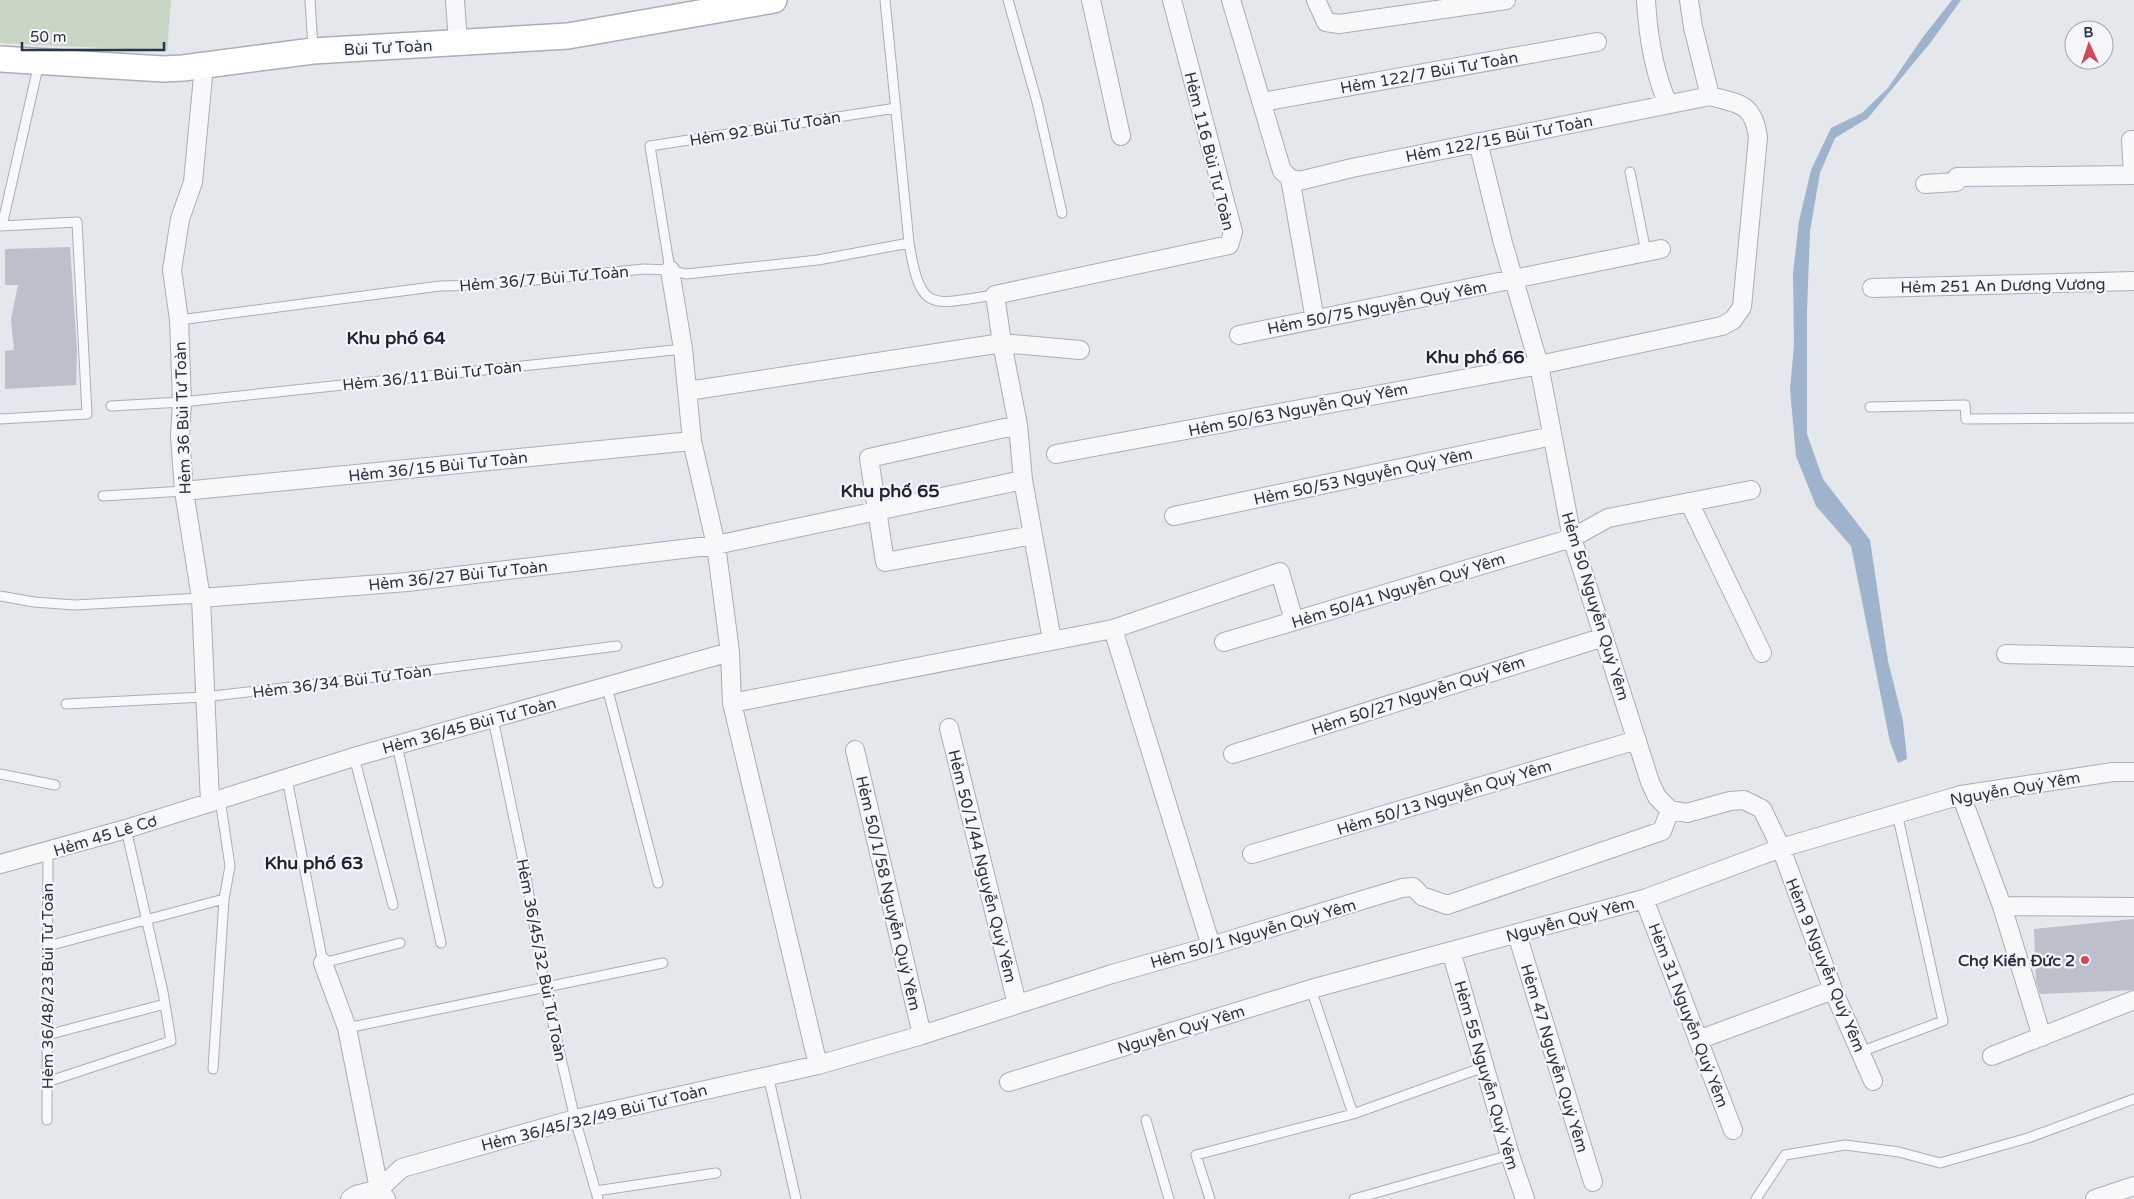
<svg xmlns="http://www.w3.org/2000/svg" width="2134" height="1199" font-family="'Varela Round',sans-serif">
	<style>
		.green { fill: #c9d6c5 }
		.water { fill: #9fb4cc }
		.building { fill: #bbc0ca }
		.lines { fill: none; stroke-linecap: round; stroke-linejoin: round }
		.lane-casing { stroke: #a9aeb7; stroke-width: 11 }
		.street-casing { stroke: #a9aeb7; stroke-width: 20 }
		.secondary-casing { stroke: #a9aeb7; stroke-width: 28 }
		.lane { stroke: #f7f8fa; stroke-width: 9 }
		.street { stroke: #f7f8fa; stroke-width: 18 }
		.secondary { stroke: #fff; stroke-width: 25 }
		.poi-dot { fill: #d1495b; stroke: #f4f6f9; stroke-width: 2 }
		.labels { text-anchor: middle; stroke-width: 4.5; stroke-linejoin: round; paint-order: stroke }
		.street-label { font-size: 16px; fill: #2b3445; stroke: #f4f6f9 }
		.poi-label { font-size: 16px; font-weight: bold; fill: #2b3445; stroke: #f4f6f9; text-anchor: end }
		.neighbourhood-label { font-size: 18px; font-weight: bold; fill: #1d2536; stroke: #f4f6f9 }
	</style>
	<rect width="100%" height="100%" fill="#e4e7ec"/>
	<path class="green" d="M0 0H171L167 51 0 43Z"/>
	<path class="water" d="M1952 0H1961L1931 42 1868 118 1835 138 1820 173 1810 231 1807 312V434L1823 479 1870 540 1888 661 1903 721 1907 759 1898 763 1890 742 1851 546 1816 506 1796 456 1790 389 1794 345 1793 273 1799 221 1811 170 1831 128 1862 113 1888 88 1923 37Z"/>
	<path class="building" d="M70 247 77 350 76 385 5 389V351L14 350 11 319 18 285H5V249Z
		M2134 919V990L2040 994 2036 981 2034 929Z"/>
	<g class="lines">
		<g class="lane-casing">
			<path id="lane" d="M310 0 313 48
				M885 0 909 243C921 315 931 304 995 295
				M1008 0 1037 102 1062 213
				M1630 172 1646 252
				M0 226 77 222 87 414 0 419
				M2 226 39 63
				M670 270 650 146 896 108
				M179 320 440 286 485 285 644 269 670 270 686 274 818 260 909 243
				M111 406 182 402 683 349
				M1870 407 1965 405 1966 419 2134 418
				M103 496 184 491
				M0 596 34 602 75 605 201 598
				M607 687 658 883
				M66 704 204 697 367 678 617 646
				M493 719 524 866 545 989 575 1119 598 1199
				M397 745 441 943
				M354 757 393 905
				M0 774 55 785
				M287 779 323 963 400 943
				M48 946 224 899
				M1311 989 1353 1114
				M347 1028 663 963
				M47 1035 165 1004
				M1860 1052 1943 1021 1897 813
				M213 1069 224 899 230 866 220 799
				M768 1075 796 1199
				M47 1082 171 1041 163 992 126 829
				M47 1120 48 852
				M1146 1120 1169 1199
				M596 1191 716 1173
				M1210 1199 1196 1155 1353 1114 1484 1067
				M1354 1199 1510 1155
				M1756 1199 1785 1155 1845 1145 1899 1152 1940 1163 2028 1138 2134 1099"/>
		</g>
		<g class="street-casing">
			<path id="street" d="M455 0 458 43
				M1091 0 1121 136
				M1231 0 1282 171 1290 178 1315 320
				M1316 0 1326 22 1339 24 1506 0
				M1646 0C1648 35 1654 73 1668 104
				M1689 0 1693 27 1710 96
				M204 66 193 182 180 219 172 270 179 320 182 402 180 436 184 491 201 598 210 803
				M1262 102 1597 42
				M1478 142 1503 243 1539 365 1572 538 1650 782 1657 797 1670 810 1687 813 1730 801 1744 800 1762 809 1781 848 1833 990 1873 1081
				M1925 184 1956 182 1957 177 2133 175 2131 140H2134
				M670 270 683 349 692 441 716 545 730 652 732 703 818 1065
				M1872 288 2134 281
				M1239 335 1661 249
				M1080 350 1002 343 995 295 1229 245 1233 232 1172 0
				M688 391 1002 343 1018 425 1023 480 1052 640
				M1018 425 869 458 885 562 1033 535
				M1056 454 1539 365 1722 326 1733 320 1742 307 1758 137C1753 103 1740 104 1710 96L1352 168 1299 181 1290 178
				M184 491 692 441
				M1689 502 1762 653
				M1174 516 1552 436
				M201 598 407 582 716 545 1023 480
				M1113 629 1211 946
				M1224 642 1572 538 1608 518 1751 490
				M2006 654 2134 657
				M732 703 1113 629 1280 572 1294 621
				M949 728 1017 1004
				M855 750 922 1035
				M1233 754 1604 637
				M1961 795 2002 906 2042 1037
				M1252 854 1637 740
				M0 864 126 829 354 757 730 652
				M1644 899 1733 1130
				M2002 906 2134 907
				M1517 934 1593 1182
				M1451 951 1510 1155 1525 1199
				M323 963 347 1028 379 1189 386 1199
				M1698 1040 1833 990
				M1992 1056 2134 1000
				M1009 1082 1311 989 1644 899 1781 848 1961 795 2113 772H2134
				M350 1199 356 1195 379 1189 402 1168 575 1119 818 1065 922 1035 1112 974 1211 946 1402 888 1413 887 1422 896 1447 905 1662 831 1670 810
				M2095 1199 2134 1186"/>
		</g>
		<g class="secondary-casing">
			<path id="secondary" d="M0 59 163 69 183 68 313 51 568 36 774 0"/>
		</g>
		<use href="#lane" class="lane"/>
		<use href="#street" class="street"/>
		<use href="#secondary" class="secondary"/>
	</g>
	<circle class="poi-dot" cx="2085" cy="960" r="5"/>
	<g class="labels">
		<g class="street-label">
			<text transform="translate(388 47) rotate(-3)" y="6">Bùi Tư Toàn</text>
			<text transform="translate(1429 72) rotate(-10)" y="6">Hẻm 122/7 Bùi Tư Toàn</text>
			<text transform="translate(765 128) rotate(-9)" y="6">Hẻm 92 Bùi Tư Toàn</text>
			<text transform="translate(1499 138) rotate(-11)" y="6">Hẻm 122/15 Bùi Tư Toàn</text>
			<text transform="translate(1210 151) rotate(76)" y="6">Hẻm 116 Bùi Tư Toàn</text>
			<text transform="translate(544 278) rotate(-5)" y="6">Hẻm 36/7 Bùi Tư Toàn</text>
			<text transform="translate(2003 285) rotate(-1)" y="6">Hẻm 251 An Dương Vương</text>
			<text transform="translate(1377 307) rotate(-11)" y="6">Hẻm 50/75 Nguyễn Quý Yêm</text>
			<text transform="translate(432 375) rotate(-6)" y="6">Hẻm 36/11 Bùi Tư Toàn</text>
			<text transform="translate(1298 409) rotate(-11)" y="6">Hẻm 50/63 Nguyễn Quý Yêm</text>
			<text transform="translate(182 418) rotate(-92)" y="6">Hẻm 36 Bùi Tư Toàn</text>
			<text transform="translate(438 466) rotate(-6)" y="6">Hẻm 36/15 Bùi Tư Toàn</text>
			<text transform="translate(1363 476) rotate(-12)" y="6">Hẻm 50/53 Nguyễn Quý Yêm</text>
			<text transform="translate(458 575) rotate(-6)" y="6">Hẻm 36/27 Bùi Tư Toàn</text>
			<text transform="translate(1398 590) rotate(-17)" y="6">Hẻm 50/41 Nguyễn Quý Yêm</text>
			<text transform="translate(1596 606) rotate(73)" y="6">Hẻm 50 Nguyễn Quý Yêm</text>
			<text transform="translate(342 681) rotate(-7)" y="6">Hẻm 36/34 Bùi Tư Toàn</text>
			<text transform="translate(1418 695) rotate(-18)" y="6">Hẻm 50/27 Nguyễn Quý Yêm</text>
			<text transform="translate(469 725) rotate(-15)" y="6">Hẻm 36/45 Bùi Tư Toàn</text>
			<text transform="translate(2015 788) rotate(-10)" y="6">Nguyễn Quý Yêm</text>
			<text transform="translate(1444 797) rotate(-17)" y="6">Hẻm 50/13 Nguyễn Quý Yêm</text>
			<text transform="translate(105 835) rotate(-17)" y="6">Hẻm 45 Lê Cơ</text>
			<text transform="translate(983 866) rotate(76)" y="6">Hẻm 50/1/44 Nguyễn Quý Yêm</text>
			<text transform="translate(889 893) rotate(77)" y="6">Hẻm 50/1/58 Nguyễn Quý Yêm</text>
			<text transform="translate(1570 919) rotate(-15)" y="6">Nguyễn Quý Yêm</text>
			<text transform="translate(1253 933) rotate(-16)" y="6">Hẻm 50/1 Nguyễn Quý Yêm</text>
			<text transform="translate(542 960) rotate(79)" y="6">Hẻm 36/45/32 Bùi Tư Toàn</text>
			<text transform="translate(1826 965) rotate(68)" y="6">Hẻm 9 Nguyễn Quý Yêm</text>
			<text transform="translate(47 986) rotate(-90)" y="6">Hẻm 36/48/23 Bùi Tư Toàn</text>
			<text transform="translate(1689 1015) rotate(69)" y="6">Hẻm 31 Nguyễn Quý Yêm</text>
			<text transform="translate(1181 1029) rotate(-17)" y="6">Nguyễn Quý Yêm</text>
			<text transform="translate(1555 1058) rotate(73)" y="6">Hẻm 47 Nguyễn Quý Yêm</text>
			<text transform="translate(1487 1075) rotate(74)" y="6">Hẻm 55 Nguyễn Quý Yêm</text>
			<text transform="translate(594 1117) rotate(-14)" y="6">Hẻm 36/45/32/49 Bùi Tư Toàn</text>
		</g>
		<g class="poi-label">
			<text x="2075" y="966">Chợ Kiến Đức 2</text>
		</g>
		<g class="neighbourhood-label">
			<text x="396" y="344">Khu phố 64</text>
			<text x="1475" y="363">Khu phố 66</text>
			<text x="890" y="497">Khu phố 65</text>
			<text x="314" y="869">Khu phố 63</text>
		</g>
	</g>
	<g transform="translate(2089 45) rotate(357)"><circle r="24" fill="#f4f6f9" stroke="#a4a8b1"/>
	<path d="M0-4L9 19L0 12L-9 19Z" fill="#d1495b"/>
	<text y="-8" font-size="14" font-weight="bold" text-anchor="middle" fill="#2b3445">B</text>
	</g>
	<path d="M22 42v8h142v-8" fill="none" stroke="#2b3445" stroke-width="2.5"/>
	<text x="30" y="42" font-size="15" fill="#2b3445" stroke="#f4f6f9" stroke-width="4" paint-order="stroke">50 m</text>
</svg>
